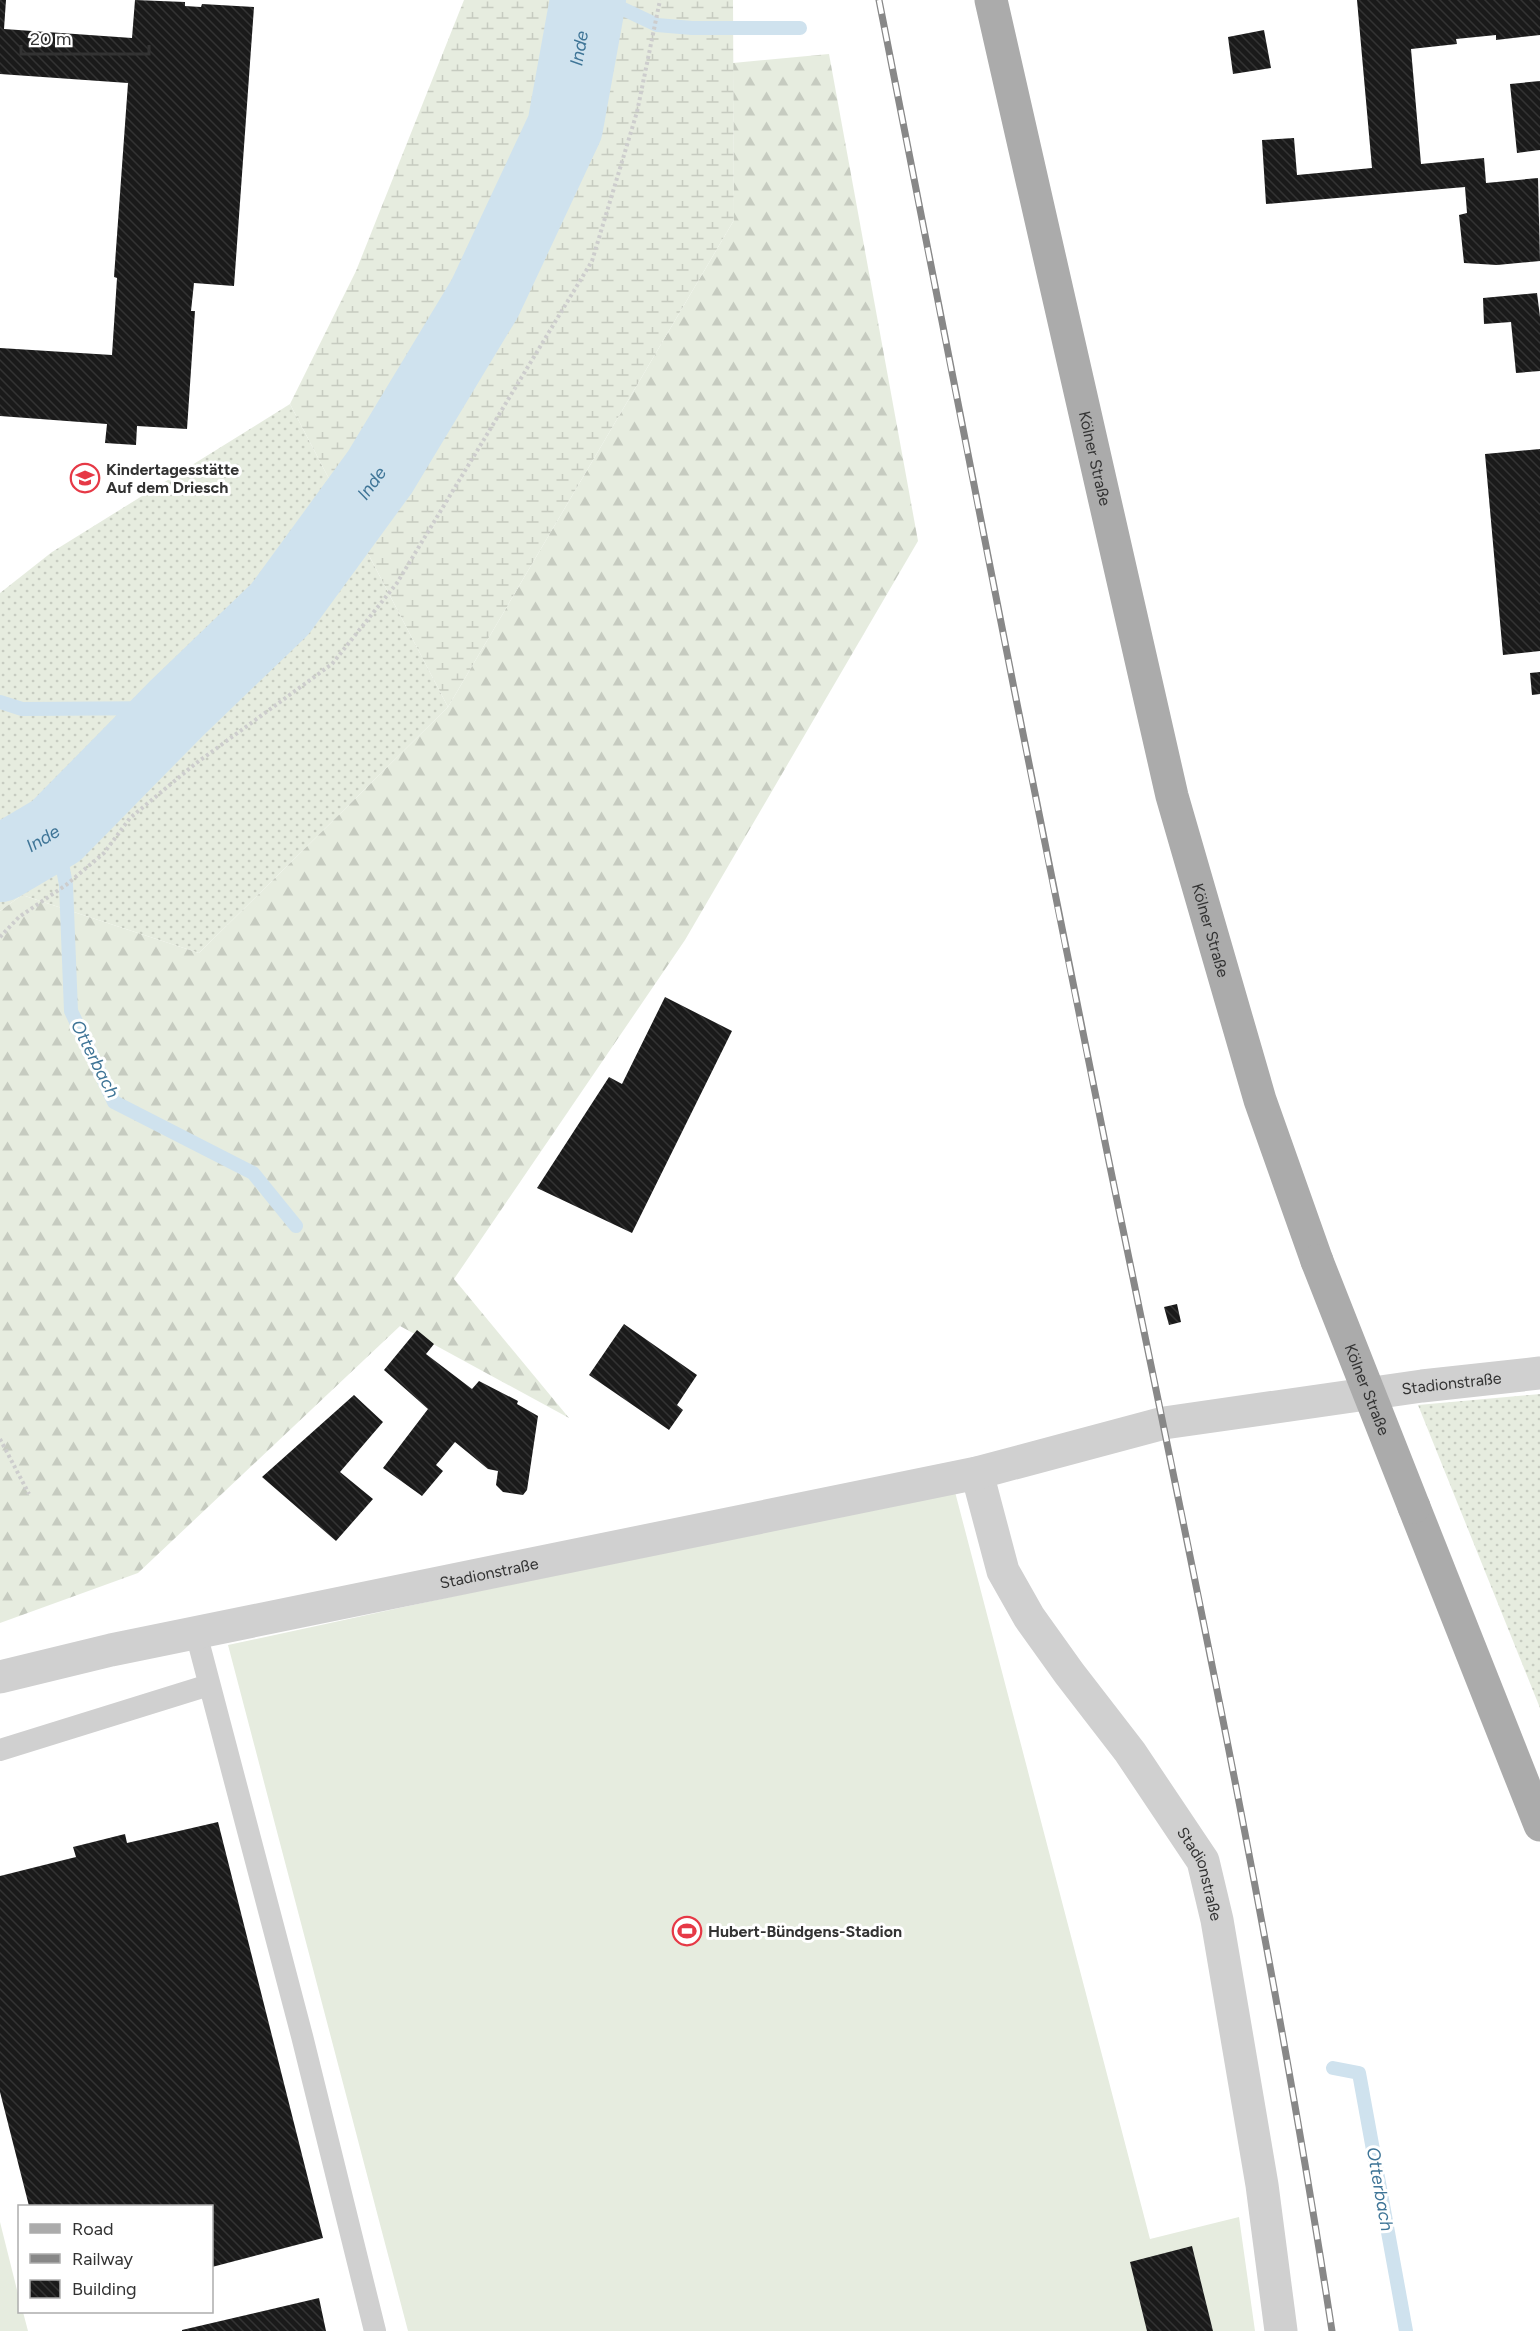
<svg xmlns="http://www.w3.org/2000/svg" width="1540" height="2331" font-family="Figtree,sans-serif">
	<style>
		.grass { fill: url(#grass-dots) }
		.forest { fill: url(#forest-firs) }
		.wetland { fill: url(#wetland-marsh) }
		.pitch { fill: #e6ecdf }
		.lines { fill: none; stroke-linecap: round; stroke-linejoin: round }
		.stream { stroke: #cfe2ee; stroke-width: 14 }
		.river { stroke: #cfe2ee; stroke-width: 76 }
		.building { fill: url(#building-back-hatch) }
		.path { stroke: #cdcdcd; stroke-width: 4; stroke-dasharray: 3 3; stroke-linecap: butt }
		.service { stroke: #d0d0d0; stroke-width: 22 }
		.minor { stroke: #d0d0d0; stroke-width: 33 }
		.primary { stroke: #ababab; stroke-width: 33 }
		.rail-casing { stroke: #888; stroke-width: 7 }
		.rail { stroke: #fff; stroke-width: 4.5; stroke-dasharray: 14; stroke-linecap: butt }
		.primary-bridge { stroke: #ababab; stroke-width: 33 }
		.labels { text-anchor: middle; stroke-width: 6; stroke-linejoin: round; paint-order: stroke }
		.street-label { font-size: 16px; fill: #333; stroke: #fff }
		.poi-label { font-size: 16px; font-weight: bold; fill: #333; stroke: #fff; text-anchor: start }
		.water-label { font-size: 18px; font-style: italic; fill: #3f7597; stroke: #fff }
	</style>
	<defs>
		<pattern id="grass-dots" width="8" height="8" patternUnits="userSpaceOnUse" patternTransform="scale(1.5)"><rect width="8" height="8" fill="#e6ecdf"/><path d="M2 2h.1M6 6h.1" fill="none" stroke="#c6cbc0" stroke-width="1.8" stroke-linecap="round"/></pattern>
		<pattern id="forest-firs" width="22" height="20" patternUnits="userSpaceOnUse" patternTransform="scale(1.5)"><rect width="22" height="20" fill="#e6ecdf"/><path d="M5 1l3.5 6h-7zM16 11l3.5 6h-7z" fill="#c6cbc0"/></pattern>
		<pattern id="wetland-marsh" width="20" height="14" patternUnits="userSpaceOnUse" patternTransform="scale(1.5)"><rect width="20" height="14" fill="#e6ecdf"/><path d="M1 5h8M5 5V1M11 12h8M15 12V8" fill="none" stroke="#c6cbc0"/></pattern>
		<pattern id="building-back-hatch" width="6" height="6" patternUnits="userSpaceOnUse" patternTransform="scale(1.5)"><rect width="6" height="6" fill="#1a1a1a"/><path d="M-1 5l2 2M0 0l6 6M5-1l2 2" fill="none" stroke="#333"/></pattern>
	</defs>
	<rect width="100%" height="100%" fill="#fff"/>
	<path class="grass" d="M290 404 448 707 199 953 22 895 0 911V593L52 552Z
		M1540 1394V1708L1418 1405Z"/>
	<path class="forest" d="M829 54 918 541 685 940 454 1279 569 1418 400 1326 138 1573 0 1623V911L22 895 199 953 448 707 734 220 733 63Z"/>
	<path class="wetland" d="M464 0H733L734 220 448 707 290 404 356 271Z"/>
	<path class="pitch" d="M954 1488 1150 2239 1239 2217 1255 2331H408L228 1645Z
		M0 2222 19 2298 20 2312H23L28 2331H0Z"/>
	<g class="lines">
		<path class="stream" d="M604 0 657 25 692 28H800
			M0 702 22 709 177 708
			M56 831 66 885 71 1011 114 1102 253 1173 296 1226
			M1333 2068 1359 2073 1406 2331"/>
		<path class="river" id="s1" d="M0 864 56 831 177 708 280 609 380 472 485 298 565 127 588 0"/>
	</g>
	<path class="building" d="M0 0H6L4 29 132 38 135 0 185 2V6L201 7 202 4 254 7 234 286 194 283 191 311H195L187 429 137 426 136 445 105 443 107 424 0 416V348L112 355 117 278 114 277 128 83 0 74Z
		M1357 0H1540V35L1496 40V35L1456 39 1457 44 1411 49 1421 164 1484 158 1486 183 1538 178 1540 261 1497 265 1464 263 1459 215 1467 213 1465 187 1266 204 1262 140 1294 138 1297 175 1372 168Z
		M1264 30 1271 68 1233 74 1228 37Z
		M1540 81V150L1517 153 1510 84Z
		M1537 293 1540 317V371L1516 373 1511 322 1484 324 1483 298Z
		M1540 449V651L1503 655 1485 454Z
		M1540 672V694L1532 695 1530 673Z
		M665 997 732 1031 632 1233 537 1188 609 1077 622 1084Z
		M1177 1304 1181 1322 1169 1325 1164 1307Z
		M624 1324 697 1375 677 1405 683 1410 669 1430 589 1375Z
		M417 1330 434 1344 426 1354 472 1389 479 1381 518 1401 517 1404 538 1416 527 1490 523 1495 503 1492 496 1485 498 1471 488 1469 455 1442 436 1465 443 1471 422 1496 383 1468 428 1409 384 1370Z
		M354 1395 383 1422 340 1472 373 1499 336 1541 262 1477Z
		M218 1822 323 2238 212 2267V2206H29L0 2092V1876L76 1857 73 1847 125 1834 127 1843Z
		M1192 2246 1213 2331H1147L1130 2262Z
		M319 2298 326 2331H182V2330Z"/>
	<g class="lines">
		<path class="path" d="M0 937 19 917 66 885 104 853 130 818 195 764 332 664 397 583 592 261 637 112 660 0
			M0 1439 29 1494"/>
		<path class="service" d="M196 1633 302 2036 375 2331
			M0 1750 209 1685"/>
		<g class="minor">
			<path id="s2" d="M977 1473 1003 1571 1029 1617 1069 1673 1130 1752 1203 1861 1217 1920 1262 2185 1281 2331"/>
			<path id="s3" d="M0 1677 111 1650 977 1473 1164 1423 1422 1386 1540 1373"/>
		</g>
		<g class="primary">
			<path id="s4" d="M991 0 1172 796 1260 1100 1317 1261"/>
			<path d="M1414 1507 1540 1825"/>
		</g>
		<g class="rail-casing">
			<path id="rail" d="M879 0C954 383 1028 765 1106 1147 1187 1541 1271 1934 1332 2331"/>
		</g>
		<use href="#rail" class="rail"/>
		<path class="primary-bridge" id="s5" d="M1317 1261 1414 1507"/>
	</g>
	<defs>
		<g id="school-ring" transform="scale(1.5)"><circle r="9.5" fill="#fff" stroke="#e63946" stroke-width="1.5"/><path d="M0-5L7-2L0 1L-7-2ZM-4 1L0 2.5L4 1V4Q0 6-4 4Z" fill="#e63946"/></g>
		<g id="stadium-ring" transform="scale(1.5)"><circle r="9.5" fill="#fff" stroke="#e63946" stroke-width="1.5"/><path d="M0-5a6.5 5 0 1 0 0 10a6.5 5 0 1 0 0-10ZM-3.5-1.8h7v3.6h-7Z" fill="#e63946"/></g>
	</defs>
	<g fill-rule="evenodd">
		<use href="#school-ring" x="85" y="478"/>
		<use href="#stadium-ring" x="687" y="1931"/>
	</g>
	<g class="labels">
		<g class="street-label">
			<text dy="6" stroke="none"><textPath href="#s4" startOffset="470">Kölner Straße</textPath></text>
			<text dy="6" stroke="none"><textPath href="#s4" startOffset="956">Kölner Straße</textPath></text>
			<text dy="6" stroke="none"><textPath href="#s3" startOffset="1482">Stadionstraße</textPath></text>
			<text dy="6" stroke="none"><textPath href="#s5" startOffset="138">Kölner Straße</textPath></text>
			<text dy="6" stroke="none"><textPath href="#s3" startOffset="500">Stadionstraße</textPath></text>
			<text dy="6" stroke="none"><textPath href="#s2" startOffset="465">Stadionstraße</textPath></text>
		</g>
		<g class="poi-label">
			<text x="106" y="475">Kindertagesstätte<tspan x="106" dy="18">Auf dem Driesch</tspan></text>
			<text x="708" y="1937">Hubert-Bündgens-Stadion</text>
		</g>
		<g class="water-label">
			<text dy="6" stroke="none"><textPath href="#s1" startOffset="1022">Inde</textPath></text>
			<text dy="6" stroke="none"><textPath href="#s1" startOffset="536">Inde</textPath></text>
			<text dy="6" stroke="none"><textPath href="#s1" startOffset="50">Inde</textPath></text>
			<text transform="translate(95 1059) rotate(63)" y="6">Otterbach</text>
			<text transform="translate(1380 2189) rotate(80)" y="6">Otterbach</text>
		</g>
	</g>
	<rect x="18" y="2205" width="195" height="108" fill="#ffffff" stroke="#adadad" stroke-width="1.5"/>
	<rect x="30" y="2224" width="30" height="9" fill="#ababab" stroke="#adadad" stroke-width="1.5"/>
	<text x="72" y="2235" font-size="18" fill="#333333">Road</text>
	<rect x="30" y="2254" width="30" height="9" fill="#888888" stroke="#adadad" stroke-width="1.5"/>
	<text x="72" y="2265" font-size="18" fill="#333333">Railway</text>
	<rect x="30" y="2280" width="30" height="18" fill="url(#building-back-hatch)" stroke="#adadad" stroke-width="1.5"/>
	<text x="72" y="2295" font-size="18" fill="#333333">Building</text>
	<path d="M21 45v9h128v-9" fill="none" stroke="#333333" stroke-width="3"/>
	<text x="30" y="45" font-size="18" fill="#333333" stroke="#ffffff" stroke-width="4.5" paint-order="stroke">20 m</text>
</svg>
